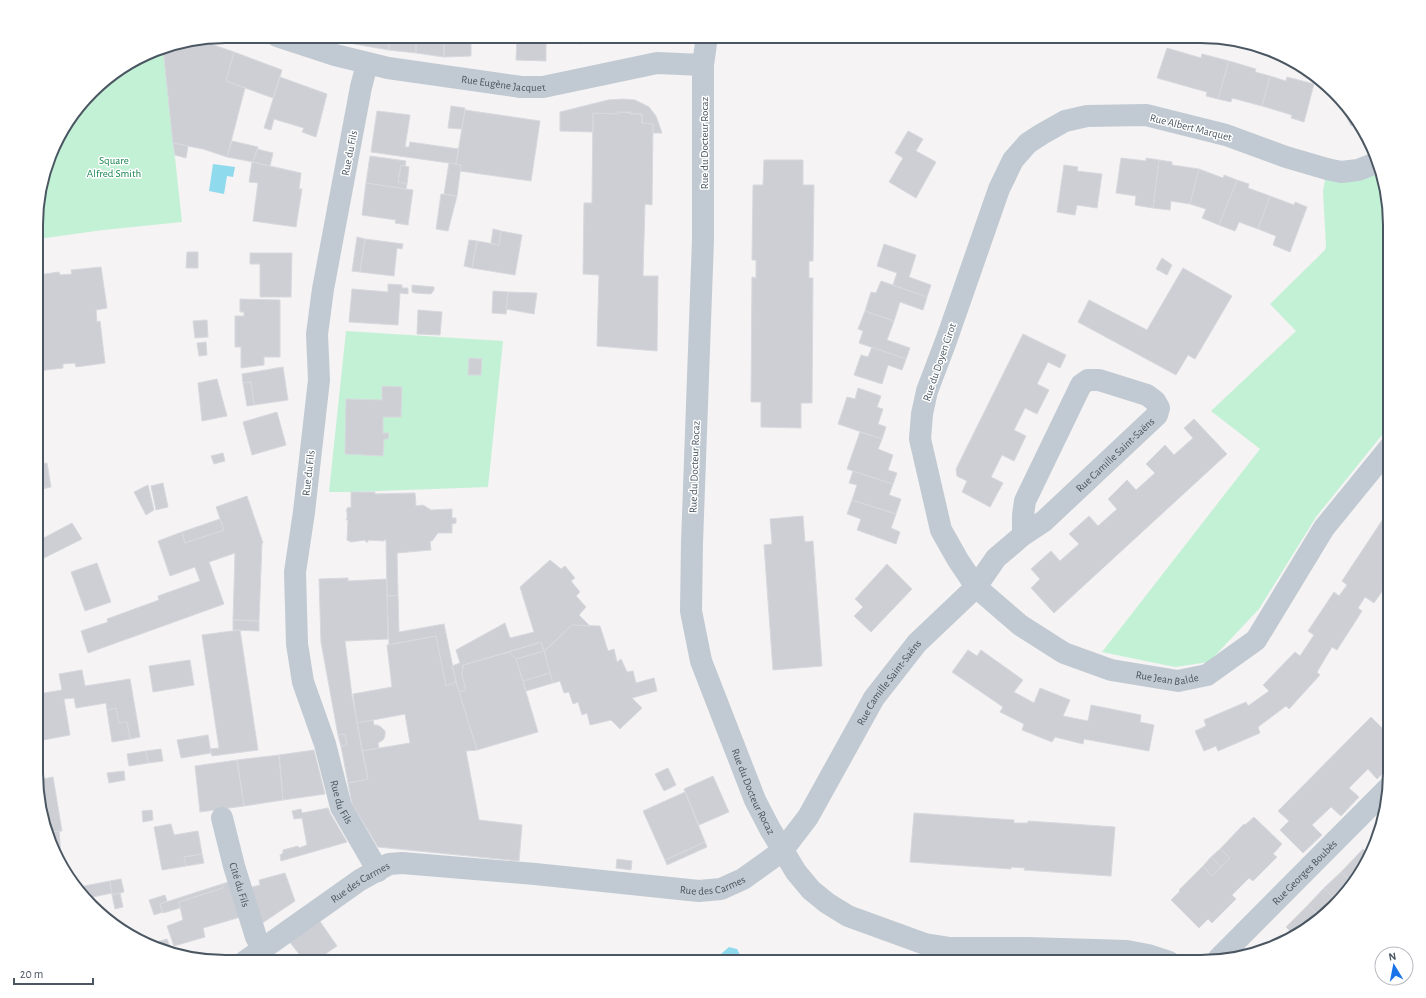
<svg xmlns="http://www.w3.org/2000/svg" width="1426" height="998" font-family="'Alegreya Sans',sans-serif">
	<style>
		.green { fill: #c3f1d5 }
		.water { fill: #90daee }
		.building { fill: #cdcfd5; stroke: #d7d9de }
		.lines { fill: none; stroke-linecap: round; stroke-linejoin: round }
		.minor { stroke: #c1cad2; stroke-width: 22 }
		.labels { text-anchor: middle; stroke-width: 3; stroke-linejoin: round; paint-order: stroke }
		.street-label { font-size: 11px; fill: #4a5661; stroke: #fff }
		.park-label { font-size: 11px; fill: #17864f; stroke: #fff }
		.rim { fill: none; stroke: #4a5661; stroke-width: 2 }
	</style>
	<rect width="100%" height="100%" fill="#f5f3f3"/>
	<path class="green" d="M163 48 182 222 103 230 38 239V201L56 141 100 83 153 50Z
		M1376 163 1390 213V425L1316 517 1259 609 1209 662 1175 667 1102 652 1260 449 1211 411 1296 331 1270 304 1325 250 1326 246 1323 191 1327 169Z
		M346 331 503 341 488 487 351 492H329Z"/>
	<path class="water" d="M213 164 235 167 233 177 227 176 224 194 209 191Z
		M729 947 737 949 744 962H712Z"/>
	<path class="building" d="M343 36H389V50L354 44 343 40Z
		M389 36H416V53L389 50Z
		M416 36H444V57L416 53Z
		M444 36H471V56L444 57Z
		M503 36H546V61L516 60 517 37Z
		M579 36H609L579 44Z
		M202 41 234 52 226 81 245 88 227 157 203 149 173 143 163 48Z
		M1167 48 1201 58 1202 54 1229 61 1218 99 1206 96 1207 92 1157 78Z
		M234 52 282 70 273 98 226 81Z
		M1229 61 1256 69 1255 72 1270 76 1262 106 1232 98 1231 102 1218 99Z
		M1270 76 1286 81 1287 77 1314 84 1304 122 1291 118 1292 115 1262 106Z
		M280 77 327 94 316 137 302 132 304 128 274 119 271 130 264 128Z
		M623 99 635 100 649 107 656 116 662 133H653V124L642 123V114H630V112H618V114L593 113V132L560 131V112L608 100Z
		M1340 104 1356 124 1351 126Z
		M451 106 465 108 462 129 448 128Z
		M465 110 540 121 531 181 460 171 461 165 456 164Z
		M377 111 410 115 405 147H409L410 142 459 149 456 164 371 152Z
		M618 112 642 114V123L653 124 652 205 645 204 643 276H658L657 351 597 346 599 275 583 274 584 203H592L593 113 618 114Z
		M908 131 923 139 916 151 936 162 916 198 889 182 903 158 895 153Z
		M232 141 258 147 253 162 227 157Z
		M173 143 188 146 186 158 175 155Z
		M257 149 273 153 270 166 253 162Z
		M370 156 406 161 405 166 401 165 398 182 407 184 406 189 366 183Z
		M1121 158 1146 161V158L1159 160 1153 208 1135 205 1136 196 1116 193Z
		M764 160H803V185H814L813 261H809V278H813L812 403H801V428L761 427V402H751L752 277 756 278V260H752L753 185H763Z
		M1159 160 1172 162V165L1199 169 1190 204 1171 201 1170 210 1153 208Z
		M252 162 301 173 299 189H302L296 227 253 221 258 183 249 182Z
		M449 163 461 165 457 196 444 194Z
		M401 165 409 167 407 184 398 182Z
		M1064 165 1078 167 1077 171 1102 174 1097 208 1077 205 1075 215 1057 212Z
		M1199 169 1223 178 1224 175 1237 180 1219 225 1202 218 1206 209 1190 204Z
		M1237 180 1249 184 1248 188 1270 196 1258 229 1239 222 1235 231 1219 225Z
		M366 183 413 190 408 225 395 223 396 220 362 215Z
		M441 194 457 196 448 231 436 229Z
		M1270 196 1294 205 1295 202 1307 207 1290 252 1273 245 1276 236 1258 229Z
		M493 229 501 231 499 245 491 244Z
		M501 231 522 235 515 275 472 268 477 241 499 245Z
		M357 237 365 239 360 272 352 271Z
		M365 239 403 244 402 249 397 248 394 276 360 272Z
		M469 240 477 241 472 268 464 266Z
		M884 244 916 255 909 277 931 285 927 297 893 285 897 273 877 266Z
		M187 252H198V268H186Z
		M250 253H292L291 297H260V264H250Z
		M1162 258 1172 265 1167 275 1156 269Z
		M101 267 107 308 96 310 97 322 100 321 105 363 76 367 75 363 63 364V368L38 371V329H39L38 317V275L59 272 60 275 72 274 71 270Z
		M1183 268 1232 296 1195 359 1188 355 1176 375 1078 322 1089 300 1147 330Z
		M881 281 927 297 923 310 900 302 894 321 865 311 871 292 876 293Z
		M388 284 402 285V288H408V294L400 293 398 325 349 322 352 289 388 292Z
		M412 285 434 287V290L431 294 415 293 412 292Z
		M493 291 508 292 506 314 492 313Z
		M508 292 537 293 534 314 506 309Z
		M240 299 280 300V357H264V365L241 368V347H235V316H244V312H240Z
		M418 310 442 312 440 335 417 334Z
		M865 311 894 321 887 340 910 348 906 359 859 343 863 331 858 329Z
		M207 320 208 337 195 338 193 321Z
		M1023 334 1066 355 1060 368 1048 362 1037 384 1049 390 1037 414 1025 408 1014 430 1026 436 1014 461 1002 455 991 477 1003 483 990 507 962 492 967 481 957 476 956 469Z
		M206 342 207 355 199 356 197 343Z
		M872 347 906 359 902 370 888 365 882 384 854 375 861 355 868 357Z
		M469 358 482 359 481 375H468Z
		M283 367 288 400 254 405 251 382 243 383 242 374Z
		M217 379 227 416 202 421 198 383Z
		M251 382 254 405 247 406 243 383Z
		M382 386 402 387 401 417H383V433H389L388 439H384L383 456 345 454 346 399 382 400Z
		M858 388 881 396 877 407 883 409 878 424 886 427 882 439 838 424 847 397 855 399Z
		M277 412 286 445 252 455 243 422Z
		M1194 419 1227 454 1054 613 1031 588 1040 579 1031 569 1051 551 1060 561 1079 544 1069 534 1089 516 1098 526 1117 509 1108 499 1127 480 1136 490 1155 473 1146 464 1165 445 1174 455 1193 438 1184 428Z
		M860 432 882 439 878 449 893 455 888 470 897 473 893 484 847 469Z
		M223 453 225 461 214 464 211 456Z
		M47 463 51 487 38 490V464Z
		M853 471 893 484 889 495 901 499 896 514 852 500 857 485 849 483Z
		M163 483 168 507 156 510 151 486Z
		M148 485 154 510 146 515 134 492Z
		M351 492H375V494L415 493 416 506 423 505 431 510 452 509V518H456V523L452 524V533H438L432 541H430L431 550 397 553 398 595 387 596 386 540H384V541L368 540V542H366L365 540 351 542 347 540 348 520H346L347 518V511H346L348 507 351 508Z
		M247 496 263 543H262L259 621 233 620 235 553 209 562 224 604 88 653 81 631 108 622 107 619 159 600 158 596 200 581 195 567 170 576 158 541 182 532 185 543 224 530 216 507Z
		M852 500 896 514 891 528 900 532 896 544 857 530 861 519 847 514Z
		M803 516 805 542 813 541 822 666 773 670 764 545 772 544 770 519Z
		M220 519 224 530 185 543 182 532Z
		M1383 519 1390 524V589L1385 587 1374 603 1365 597 1358 608 1362 611 1337 650 1332 647 1317 672 1320 675 1289 709 1286 706 1258 727 1260 733 1218 751 1216 746 1204 751 1195 731 1206 726 1204 720 1246 702 1248 706 1269 691 1263 685 1295 652 1300 656 1314 635 1308 631 1334 592 1339 596 1347 585 1342 581Z
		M72 523 82 539 38 561V541Z
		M550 560 561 569 565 566 575 578 571 581 580 592 576 596 586 607 579 615 590 626 572 625 544 652 541 642 463 665 462 675 466 690 459 692 452 666 460 663 456 650 505 623 510 638 534 632 520 587Z
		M97 563 111 602 85 611 71 572Z
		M887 564 912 589 871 632 854 616 863 607 855 599Z
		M348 578V581L387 579 388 639 345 641 352 696 368 779 348 783 341 746 347 745 345 734 338 735 321 642 319 579Z
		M398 595 399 632 444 624 456 682 446 686 436 636 389 645 387 596Z
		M233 620 259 621V631L233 630Z
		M572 625 600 626 608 651 614 649 617 662 621 659 627 672 633 671 636 683 654 678 657 691 632 698 642 708 620 729 611 720 590 725 587 713 582 715 578 702 573 704 569 692 564 693 560 681 553 683 544 651Z
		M240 630 258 750 212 756 210 749 219 748 202 635Z
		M436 636 446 686 456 682 477 750 466 751 479 820 522 825 519 861 378 847 352 804 348 783 368 779 362 751 410 743 405 714 357 723 353 694 392 687 387 645Z
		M541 642 544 651 516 659 509 652Z
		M968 650 977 656 981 650 1023 680 1014 692 1034 703 1040 688 1070 700 1063 716 1088 721 1091 705 1141 715 1140 722 1154 725 1149 751 1084 739 1083 744 1055 737 1052 742 1022 730 1024 724 1000 712 1003 707 952 672Z
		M544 651 550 673 523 681 516 659Z
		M509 652 516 659 538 732 477 750 459 692 466 690 462 675 463 665Z
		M190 660 194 685 153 692 149 666Z
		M82 670 85 686 130 679 140 737 130 739 127 722 119 723 116 708 107 710 106 703 76 708 74 698 64 699 70 735 38 741V694L62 690 59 674Z
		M550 673 553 683 526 691 523 681Z
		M116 708 119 723 127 722 130 739 112 742 107 710Z
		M1371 717 1390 736V747L1386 750 1390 754V766L1377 779 1368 769 1349 788 1359 797 1341 816 1331 807 1312 825 1322 835 1303 853 1280 830 1289 821 1278 811Z
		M373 720 374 725H377L381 727 385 731V736L383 740 378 743 379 748 362 751 357 723Z
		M345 734 347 745 341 746 338 735Z
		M208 735 211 753 181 758 177 740Z
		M161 749 163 761 148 763 146 751Z
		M314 750 325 794 283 800 279 755Z
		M146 751 148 763 129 766 127 754Z
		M279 755 283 800 244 806 237 760Z
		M237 760 244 806 200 812 195 766Z
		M668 768 676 785 664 791 655 774Z
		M124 771 125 780 109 783 107 773Z
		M713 776 729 812 699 825 684 789Z
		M53 777 62 831 49 832 38 797V780Z
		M685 792 705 842 665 860 643 811Z
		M328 808 330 813 347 842 281 861 280 855 283 853V850L298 846 299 848 307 845 302 818 294 819 292 811 301 809 302 813Z
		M152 810 153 820 143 822 142 811Z
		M914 813 1014 820V823H1028V821L1115 827 1111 876 1024 870 1025 868 1011 867V869L910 862Z
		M1254 817 1282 844 1273 854 1277 857 1253 881 1249 878 1232 895 1236 899 1212 923 1208 919 1199 928 1171 900 1180 891 1179 890 1203 866 1212 876 1230 858 1220 849 1244 824 1245 825Z
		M171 824 174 835 198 831 202 854 184 857 186 866 162 870 154 827Z
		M59 831 61 854 57 855 49 832Z
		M1378 835 1379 836 1373 846 1370 842Z
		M705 842 707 847 667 865 665 860Z
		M1220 849 1230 858 1221 867 1211 857Z
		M1363 849 1369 855 1353 884 1341 872Z
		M202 854 204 863 186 866 184 857Z
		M1211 857 1221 867 1212 876 1203 866Z
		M617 859 632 861 631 870 616 868Z
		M1341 872 1353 884 1351 888 1336 900 1324 888Z
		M285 873 295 901 258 926 248 888 260 885 259 880Z
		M121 879 124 892 112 895 110 881Z
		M235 880 244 916 203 928 205 937 174 946 167 926 183 920 179 902 223 888 222 884Z
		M110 881 112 893 88 898 79 887Z
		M222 884 223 888 179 902 180 908 163 913 160 904Z
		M1324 888 1336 900 1318 915 1308 905Z
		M120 893 123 907 115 909 112 895Z
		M165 895 167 901 160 904 163 912 154 915 149 900Z
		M1308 905 1318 915 1294 935 1286 927Z
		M319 920 337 946 314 962H288L299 954 289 941Z
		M167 939 172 953 164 952 150 944Z"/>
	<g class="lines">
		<g class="minor">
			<path id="s1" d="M277 36 335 55 388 68 521 87H543L657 63 703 65"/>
			<path id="s2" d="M707 36 703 65V239L692 543 691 611 701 661 755 800 770 829 796 872 811 890 827 903 848 916 925 944 950 948H1028L1127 951 1148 955 1169 962"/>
			<path id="s3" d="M367 64 361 87 323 289 317 334 319 380 304 512 295 572 297 644 303 682 325 744 341 807 378 871"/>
			<path id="s4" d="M1376 163 1358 170 1341 172 1327 169 1286 157 1226 135 1146 115 1087 116 1065 121 1042 134 1028 143 1013 160 999 189 946 341 927 391 922 414 920 439 941 530 958 560 976 587 1020 625 1064 653 1111 670 1178 681 1207 675 1256 640 1324 528 1390 447"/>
			<path id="s5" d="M222 818 234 866 256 937 263 949"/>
			<path id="s6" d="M1219 958 1389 787"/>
			<path id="s7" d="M244 962 360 880 389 864 402 863 535 874 699 891 721 889 743 879 782 851 808 817 874 698 917 643 976 587 996 558 1023 535 1044 521 1157 415 1159 408 1155 401 1147 395 1099 380H1088L1081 385 1025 501 1023 515V535"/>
		</g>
	</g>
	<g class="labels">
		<g class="street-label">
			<text dy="4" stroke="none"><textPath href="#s1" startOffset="232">Rue Eugène Jacquet</textPath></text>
			<text transform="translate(1191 127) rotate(14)" y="4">Rue Albert Marquet</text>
			<text transform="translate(704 143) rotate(-90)" y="4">Rue du Docteur Rocaz</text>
			<text transform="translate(349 153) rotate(-79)" y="4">Rue du Fils</text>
			<text transform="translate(939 362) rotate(-71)" y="4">Rue du Doyen Cirot</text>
			<text dy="4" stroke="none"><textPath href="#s7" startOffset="1104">Rue Camille Saint-Saëns</textPath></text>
			<text transform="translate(694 467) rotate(-88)" y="4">Rue du Docteur Rocaz</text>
			<text transform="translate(308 473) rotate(-83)" y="4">Rue du Fils</text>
			<text dy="4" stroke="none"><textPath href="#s4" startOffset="1060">Rue Jean Balde</textPath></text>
			<text dy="4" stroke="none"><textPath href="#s7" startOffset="781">Rue Camille Saint-Saëns</textPath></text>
			<text dy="4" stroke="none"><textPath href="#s2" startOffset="767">Rue du Docteur Rocaz</textPath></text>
			<text dy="4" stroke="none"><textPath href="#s3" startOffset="751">Rue du Fils</textPath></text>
			<text dy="4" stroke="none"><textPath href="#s6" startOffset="121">Rue Georges Boubès</textPath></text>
			<text dy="4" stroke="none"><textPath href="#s7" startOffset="501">Rue des Carmes</textPath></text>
			<text dy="4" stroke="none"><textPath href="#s7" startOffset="141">Rue des Carmes</textPath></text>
			<text dy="4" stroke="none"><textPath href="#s5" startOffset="69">Cité du Fils</textPath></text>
		</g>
		<g class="park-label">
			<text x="114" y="164">Square<tspan x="114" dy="13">Alfred Smith</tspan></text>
		</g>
	</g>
	<path d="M0 0H1426V998H0ZM225 43H1201A182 182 0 0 1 1383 225V773A182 182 0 0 1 1201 955H225A182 182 0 0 1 43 773V225A182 182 0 0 1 225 43Z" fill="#fff" fill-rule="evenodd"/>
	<path class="rim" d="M225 43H1201A182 182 0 0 1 1383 225V773A182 182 0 0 1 1201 955H225A182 182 0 0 1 43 773V225A182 182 0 0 1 225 43Z"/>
	<g transform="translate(1394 966) rotate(350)"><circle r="19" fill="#ffffff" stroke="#b7bbc0"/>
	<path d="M0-3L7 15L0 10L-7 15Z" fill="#1a73e8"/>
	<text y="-6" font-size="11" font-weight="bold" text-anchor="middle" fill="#4a5661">N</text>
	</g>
	<path d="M14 978v6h79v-6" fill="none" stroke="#4a5661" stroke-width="2"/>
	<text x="20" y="978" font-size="12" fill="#4a5661" stroke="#ffffff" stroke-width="3" paint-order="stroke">20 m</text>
</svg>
